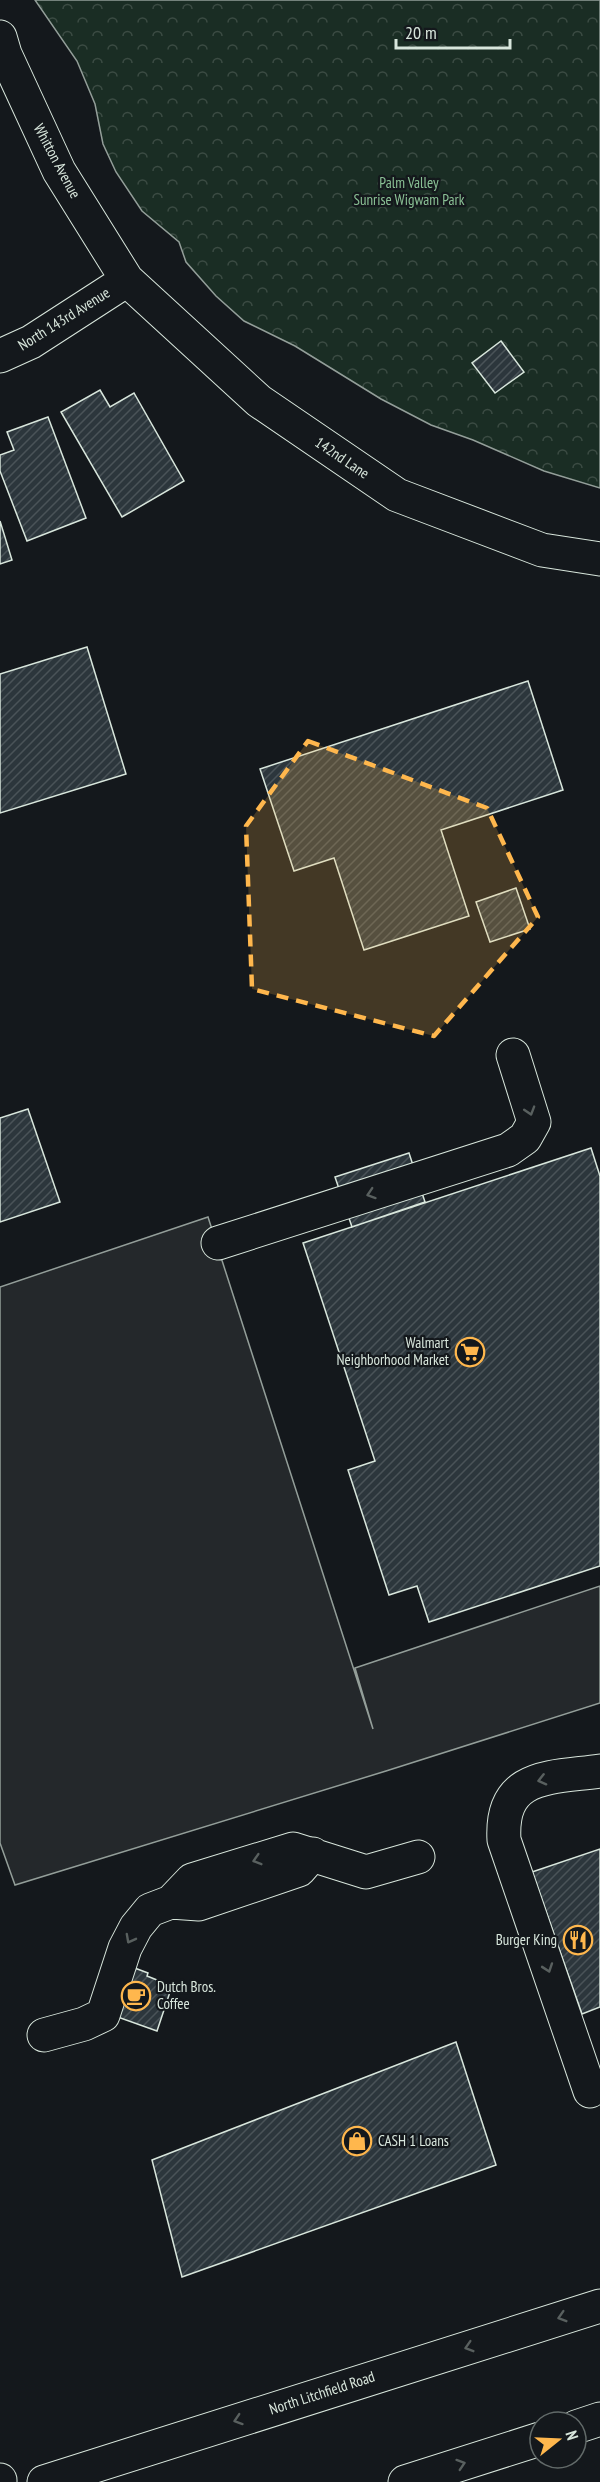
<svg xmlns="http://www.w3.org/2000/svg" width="600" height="2482" font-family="'PT Sans Narrow',sans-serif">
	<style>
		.forest { fill: url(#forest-crowns); stroke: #939e99; stroke-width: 1.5 }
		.parking { fill: #24282b; stroke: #939e99; stroke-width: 1.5 }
		.building { fill: url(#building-hatch); stroke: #d8e6dc; stroke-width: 1.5 }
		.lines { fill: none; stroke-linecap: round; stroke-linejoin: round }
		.minor-casing { stroke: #d8e6dc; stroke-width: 35 }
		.major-casing { stroke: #d8e6dc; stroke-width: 35 }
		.minor { stroke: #14181c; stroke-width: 33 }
		.major { stroke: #14181c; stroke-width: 33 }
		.oneway { stroke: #59605f }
		.marked { fill: #ffb74d; fill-opacity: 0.2; stroke: #ffb74d; stroke-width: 4.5; stroke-dasharray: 12 8; stroke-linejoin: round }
		.labels { text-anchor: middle; stroke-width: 4.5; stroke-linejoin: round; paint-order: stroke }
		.street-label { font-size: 15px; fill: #d8e6dc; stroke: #14181c }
		.park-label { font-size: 15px; fill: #8ac095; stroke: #14181c }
		.poi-label { font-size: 15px; fill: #d8e6dc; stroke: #14181c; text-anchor: end }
	</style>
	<defs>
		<pattern id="forest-crowns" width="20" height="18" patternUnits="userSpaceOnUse" patternTransform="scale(1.5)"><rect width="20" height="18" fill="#1a2d24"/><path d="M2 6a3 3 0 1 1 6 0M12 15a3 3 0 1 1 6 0" fill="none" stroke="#3b4b43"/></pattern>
		<pattern id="building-hatch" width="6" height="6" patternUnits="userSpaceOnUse" patternTransform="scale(1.5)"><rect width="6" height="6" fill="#2c363c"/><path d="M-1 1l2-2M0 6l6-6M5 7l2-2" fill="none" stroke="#4a5358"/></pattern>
	</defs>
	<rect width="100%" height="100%" fill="#14181c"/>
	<path class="forest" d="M35 0H600V488L544 471 473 440 431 425 381 399 295 346 244 321 216 296 186 262 179 242 142 211 116 172 103 144 95 104 77 61Z"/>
	<path class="parking" d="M208 1217 373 1729 355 1668 600 1586V1703L386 1771 15 1885 0 1843V1287Z"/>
	<path class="building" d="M501 341 524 372 495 393 472 363Z
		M100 390 110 407 134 393 184 481 122 517 61 412Z
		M48 417 86 518 27 541 0 471V455L14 450 7 432Z
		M0 521 12 560 0 564Z
		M87 647 126 774 0 813V674Z
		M528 681 563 790 441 830 469 916 364 950 334 858 294 871 260 769Z
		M516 888 530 929 490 942 476 902Z
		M28 1109 60 1202 0 1222V1118Z
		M591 1148 600 1176V1566L429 1622 417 1586 389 1595 348 1470 375 1461 303 1243Z
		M409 1153 425 1202 352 1227 335 1177Z
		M600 1849V2007L582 2014 532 1872Z
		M108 1958 148 1973 147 1976 172 1986 157 2031 112 2015Z
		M456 2042 496 2165 182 2277 152 2160Z"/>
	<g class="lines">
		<g class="minor-casing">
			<path id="minor" d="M0 37 5 54 59 171 127 280 259 401 397 495 542 550 600 559
				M0 356 31 342 127 280
				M218 1243 508 1150 525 1138 534 1122 513 1055
				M171 1902 192 1880 293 1849 366 1872 418 1857
				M44 2035 84 2024 103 2015 125 1948 136 1927 150 1910 171 1902 199 1904 299 1870 313 1854
				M590 2091 504 1840C500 1773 550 1778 600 1771"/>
		</g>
		<g class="major-casing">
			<path id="major" d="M576 2427 600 2419
				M0 2480V2482
				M44 2482 600 2306
				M405 2482 540 2439"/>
		</g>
		<use href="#minor" class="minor"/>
		<use href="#major" class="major"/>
	</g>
	<defs><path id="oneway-chevron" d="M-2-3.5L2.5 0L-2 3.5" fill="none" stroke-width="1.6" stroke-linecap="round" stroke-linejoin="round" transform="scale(1.5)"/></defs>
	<g class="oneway">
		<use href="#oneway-chevron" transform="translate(530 1111) rotate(73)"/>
		<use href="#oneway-chevron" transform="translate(371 1194) rotate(162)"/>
		<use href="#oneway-chevron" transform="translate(542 1780) rotate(166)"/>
		<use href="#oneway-chevron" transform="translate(257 1860) rotate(163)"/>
		<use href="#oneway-chevron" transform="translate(130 1939) rotate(118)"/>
		<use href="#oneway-chevron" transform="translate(548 1968) rotate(71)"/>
		<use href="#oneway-chevron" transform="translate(562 2317) rotate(163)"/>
		<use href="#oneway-chevron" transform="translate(469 2347) rotate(163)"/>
		<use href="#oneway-chevron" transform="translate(238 2420) rotate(162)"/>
		<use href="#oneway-chevron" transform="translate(461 2464) rotate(-18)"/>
	</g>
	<path class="marked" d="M308 741 487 808 538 917 434 1036 252 989 246 826Z"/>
	<defs>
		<g id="supermarket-ring" transform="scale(1.5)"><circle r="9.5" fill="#14181c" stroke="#ffb74d" stroke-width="1.5"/><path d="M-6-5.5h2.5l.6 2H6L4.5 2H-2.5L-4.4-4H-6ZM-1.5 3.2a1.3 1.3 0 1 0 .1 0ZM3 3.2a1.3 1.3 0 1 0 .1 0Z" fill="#ffb74d"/></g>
		<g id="restaurant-ring" transform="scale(1.5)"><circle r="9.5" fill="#14181c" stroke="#ffb74d" stroke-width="1.5"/><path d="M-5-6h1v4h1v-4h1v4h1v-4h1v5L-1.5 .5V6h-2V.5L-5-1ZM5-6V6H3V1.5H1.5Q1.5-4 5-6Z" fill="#ffb74d"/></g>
		<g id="cafe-ring" transform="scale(1.5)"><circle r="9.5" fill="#14181c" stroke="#ffb74d" stroke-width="1.5"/><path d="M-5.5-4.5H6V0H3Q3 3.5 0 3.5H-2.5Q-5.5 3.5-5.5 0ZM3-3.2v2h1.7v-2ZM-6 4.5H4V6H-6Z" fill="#ffb74d"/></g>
		<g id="shop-ring" transform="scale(1.5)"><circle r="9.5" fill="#14181c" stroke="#ffb74d" stroke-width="1.5"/><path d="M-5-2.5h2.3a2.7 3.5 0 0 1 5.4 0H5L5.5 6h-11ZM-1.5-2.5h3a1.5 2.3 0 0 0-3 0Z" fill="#ffb74d"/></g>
	</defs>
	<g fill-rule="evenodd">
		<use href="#supermarket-ring" x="470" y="1352"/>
		<use href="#restaurant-ring" x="578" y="1940"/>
		<use href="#cafe-ring" x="136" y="1996"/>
		<use href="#shop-ring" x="357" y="2141"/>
	</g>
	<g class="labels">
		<g class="street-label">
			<text transform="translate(57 161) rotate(62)" y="5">Whitton Avenue</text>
			<text transform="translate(64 319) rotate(-32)" y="5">North 143rd Avenue</text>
			<text transform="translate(342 458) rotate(34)" y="5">142nd Lane</text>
			<text transform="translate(322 2393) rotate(-18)" y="5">North Litchfield Road</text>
		</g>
		<g class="park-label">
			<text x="409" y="188">Palm Valley<tspan x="409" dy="17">Sunrise Wigwam Park</tspan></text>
		</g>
		<g class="poi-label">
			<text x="449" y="1348">Walmart<tspan x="449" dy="17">Neighborhood Market</tspan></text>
			<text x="557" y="1945">Burger King</text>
			<text x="157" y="1992" text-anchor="start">Dutch Bros.<tspan x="157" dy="17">Coffee</tspan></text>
			<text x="378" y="2146" text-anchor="start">CASH 1 Loans</text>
		</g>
	</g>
	<g transform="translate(558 2440) rotate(72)"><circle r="28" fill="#14181c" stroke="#626a69" stroke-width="1.5"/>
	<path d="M0-4.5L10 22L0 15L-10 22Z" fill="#ffb74d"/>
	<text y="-9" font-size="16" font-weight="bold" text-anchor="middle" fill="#d8e6dc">N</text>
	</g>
	<path d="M396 39v9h114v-9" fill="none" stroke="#d8e6dc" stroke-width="3"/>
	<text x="405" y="39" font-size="18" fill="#d8e6dc" stroke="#14181c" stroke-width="4.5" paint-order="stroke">20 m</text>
</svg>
